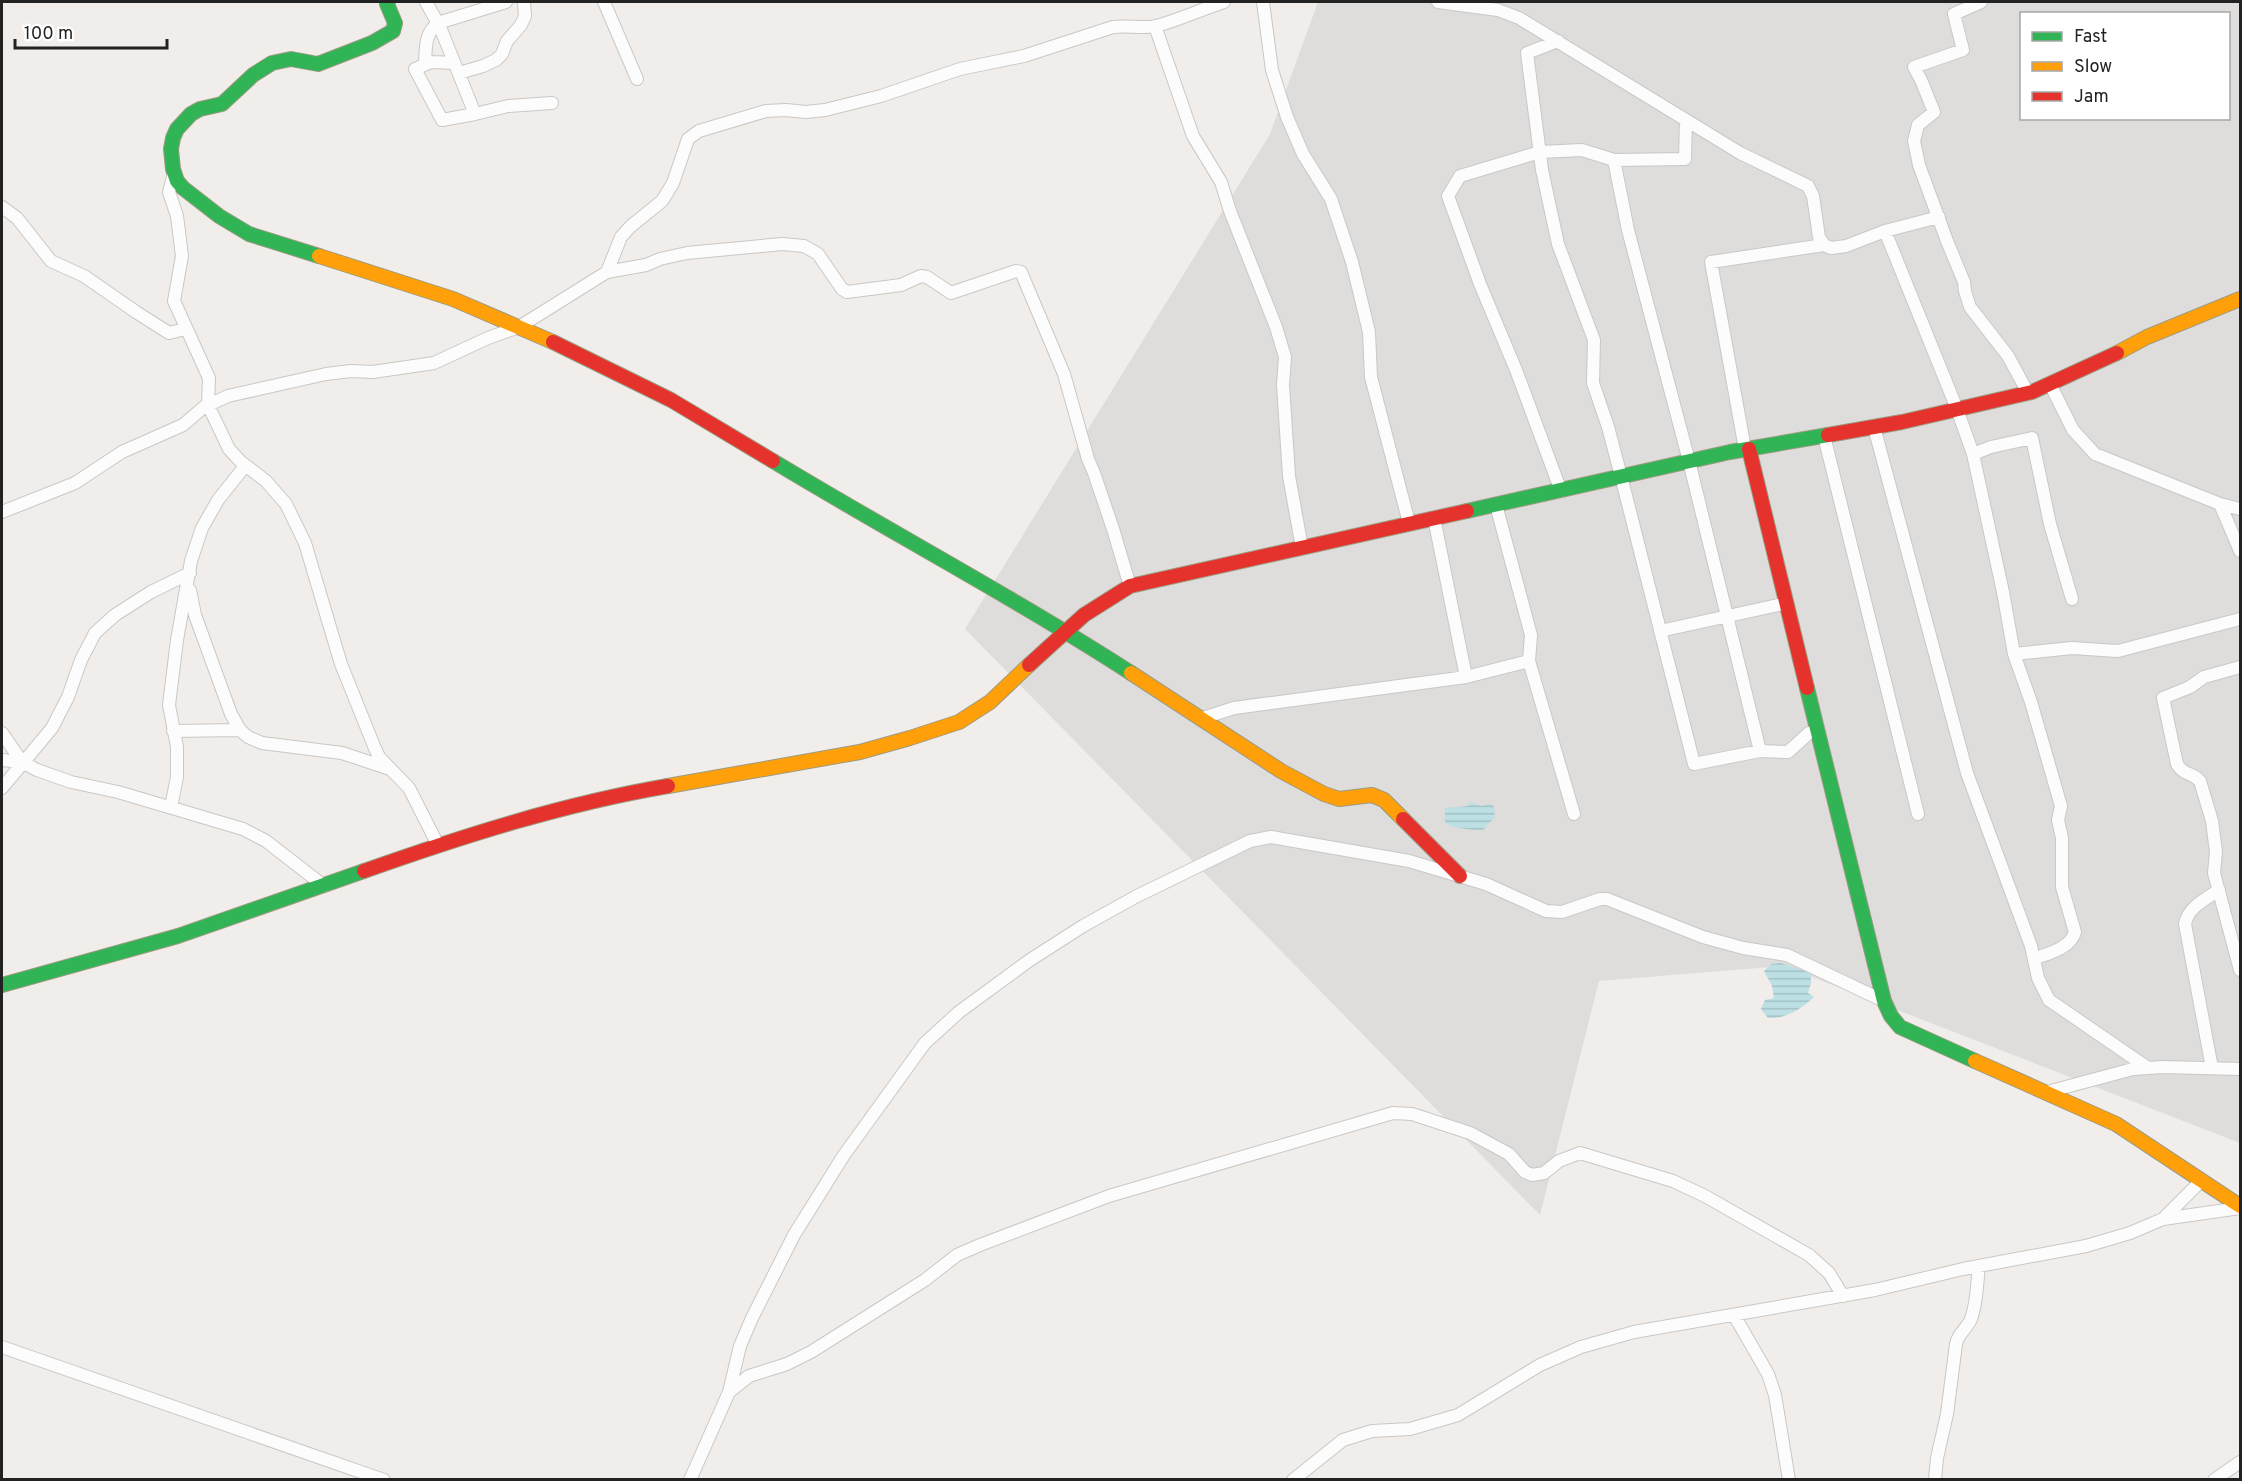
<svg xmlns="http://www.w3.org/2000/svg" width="2242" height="1481" font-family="Overpass,sans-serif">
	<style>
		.residential { fill: #dfdddc; fill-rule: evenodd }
		.water { fill: url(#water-rules) }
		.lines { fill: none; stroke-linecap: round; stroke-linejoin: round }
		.street-casing { stroke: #c9c8c6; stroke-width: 14 }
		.fast-casing { stroke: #9c9b80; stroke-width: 16 }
		.slow-casing { stroke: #9c9b80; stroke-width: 16 }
		.jam-casing { stroke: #9c9b80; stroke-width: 16 }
		.street { stroke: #fdfcfc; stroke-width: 12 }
		.fast { stroke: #30b455; stroke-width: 14 }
		.slow { stroke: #ff9f0a; stroke-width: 14 }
		.jam { stroke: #e5322d; stroke-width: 14 }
	</style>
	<defs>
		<pattern id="water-rules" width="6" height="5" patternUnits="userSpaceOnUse" patternTransform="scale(1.5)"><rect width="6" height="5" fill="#bde0e4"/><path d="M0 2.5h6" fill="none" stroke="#a2c0c3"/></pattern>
	</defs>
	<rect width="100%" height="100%" fill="#f0edea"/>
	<path class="residential" d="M1318 2H2240V1143L1784 966 1599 981 1540 1215 965 629 1270 134ZM2022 14H2228V118H2022Z"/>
	<path class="water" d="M1470 802 1482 806 1489 804 1494 806 1495 817 1483 830C1470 830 1457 829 1445 823V808L1468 806Z
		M1781 963 1811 973V983L1808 993 1814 997C1801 1009 1786 1019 1768 1018L1761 1009 1765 1000 1774 998 1772 986 1764 971 1771 964Z"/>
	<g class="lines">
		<g class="street-casing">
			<path id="street" d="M426 2 440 27 475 114 442 120 415 69 431 62 454 63
				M604 2 637 79
				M1263 2 1272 70 1287 117 1303 154 1331 199 1352 262 1369 332 1371 377 1409 523
				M1438 2 1498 10 1519 18 1740 153 1808 186 1813 196 1819 237 1824 245 1831 248 1846 246 1885 231 1939 217
				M1981 2 1954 14 1963 50 1914 67 1921 80 1934 112 1918 125 1914 141 1919 165 1947 241 1964 282 1965 291 1970 307 2008 356 2028 393
				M1155 26 1193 136 1221 182 1230 211 1276 327 1285 357 1283 385 1289 476 1302 548
				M1558 41 1527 53 1542 170 1558 244 1594 340 1593 383 1608 427 1621 476 1694 764 1760 751
				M425 64C426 49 424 34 438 23L506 2
				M459 73 483 66 496 60 502 54 507 41 521 25 525 16 524 2
				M475 114 508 106 552 103
				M1614 160 1628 230 1689 461 1760 751 1788 752 1809 733 1818 730
				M174 173 169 192 177 216 182 256 174 301 209 378 208 405 229 449 241 462 266 481 286 504 305 543 341 664 374 746 379 757 409 788 438 845
				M2 207 17 218 51 261 84 276 136 312 169 333 185 329
				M1885 231 1957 409 1973 454 2003 592 2014 654 2031 702 2061 806 2058 820 2062 838V887L2075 932C2070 949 2048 953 2034 959
				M607 272 646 265 660 259 687 253 782 244 804 246 818 254 842 289 847 292 901 285 921 276 927 277 951 293 1016 271 1021 272 1064 374 1088 459 1094 473 1113 529 1130 586
				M2050 384 2073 430 2095 454 2220 504 2240 509
				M1874 427 1967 773 2031 946 2038 978 2049 1000 2148 1068
				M1824 436 1918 814
				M1745 449 1711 262 1824 245
				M1973 454 1991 447 2032 438 2050 524 2072 599
				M1561 491 1516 370 1480 284 1448 196 1460 176 1540 152 1582 150 1614 160 1685 159 1686 120
				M2220 504 2240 551
				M2 512 75 483 122 452 183 425 204 407 228 396 326 374 351 371 373 372 434 363 488 338 519 327 607 272 621 237 631 226 662 201 673 183 688 139 699 131 766 111 786 110 806 112 825 110 881 96 960 69 1024 56 1113 27C1127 25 1142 29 1156 26 1179 20 1202 9 1224 2
				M1434 518 1466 677
				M190 590 195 615 231 714 240 730 248 737 262 743 342 753 387 768
				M1660 631 1787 603
				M2014 654 2072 648 2118 651 2240 619
				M1529 661 1574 814
				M2240 667 2204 677 2190 687 2163 698 2177 764C2184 776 2192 772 2200 781L2212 821 2216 852 2214 873 2240 970
				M1200 719 1234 708 1466 677 1529 661 1531 635 1496 505
				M173 731 240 730
				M2 733 22 762 37 770 71 782 118 792 243 829 266 841 324 886
				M2 760 22 762
				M2 788 52 728 68 697 81 660 95 633 115 615 151 592 190 573
				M171 807 177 777V747L169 705 177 640 191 561 202 528 218 500 245 466
				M2212 1068 2185 924C2188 907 2206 899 2219 890
				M2047 1092 2133 1069 2163 1067 2240 1069
				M2163 1219 2202 1180
				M1734 1315 1768 1374 1775 1395 1789 1480
				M2 1347 384 1480
				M729 1392 740 1346 752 1318 794 1235 844 1155 925 1043 959 1012 1030 960 1083 926 1137 896 1250 841 1271 837 1409 861 1486 884 1546 911 1562 912 1600 899H1607L1703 937 1743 948 1787 955 1884 1001
				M690 1480 729 1392 749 1376 787 1364 811 1352 925 1280 957 1255 980 1245 1109 1196 1393 1113 1412 1114 1470 1133 1509 1154 1525 1172 1532 1175 1544 1173 1559 1161 1580 1153 1673 1181 1705 1196 1809 1255 1829 1273 1843 1296
				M1293 1480 1343 1440 1372 1431 1410 1429 1458 1415 1540 1365 1581 1347 1634 1332 1875 1290 1963 1269 2086 1246 2130 1233 2163 1219 2240 1208
				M1935 1480 1937 1458 1947 1414 1956 1344C1958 1333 1967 1329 1971 1319 1977 1303 1977 1283 1979 1266
				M2214 1480 2240 1462"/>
		</g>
		<g class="fast-casing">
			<path id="fast" d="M319 256 249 234 219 216 183 188 177 181 173 169 171 149 173 138 177 129 191 114 200 109 222 104 253 75 272 63 291 59 318 64 372 43 393 31 395 23 387 4 388 2
				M773 461C892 533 1015 598 1131 673
				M1467 511 1730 452 1828 435
				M1807 688 1884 1001 1891 1016 1900 1027 1975 1061
				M2 985 178 936 364 871"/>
		</g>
		<g class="slow-casing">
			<path id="slow" d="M319 256 453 299 553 342
				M2117 353 2147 337 2240 299
				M1131 673 1281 771 1324 794 1339 799 1372 795 1384 800 1403 819
				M668 786 860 752 910 738 959 722 990 702 1029 665
				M1975 1061 2116 1124 2240 1206"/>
		</g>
		<g class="jam-casing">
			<path id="jam" d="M553 342 671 400 773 461
				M1828 435 1902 422 2032 392 2117 353
				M1749 449 1807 688
				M1029 665 1084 615 1130 586 1467 511
				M1403 819 1460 876
				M364 871C463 836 563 804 668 786"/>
		</g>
		<use href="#street" class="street"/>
		<use href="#fast" class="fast"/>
		<use href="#slow" class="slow"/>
		<use href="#jam" class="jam"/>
	</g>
	<rect width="2242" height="1481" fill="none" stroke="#222222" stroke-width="6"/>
	<rect x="2020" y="12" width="210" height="108" fill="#ffffff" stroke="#a7a7a7" stroke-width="1.5"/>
	<rect x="2032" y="32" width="30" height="9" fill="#30b455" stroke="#a7a7a7" stroke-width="1.5"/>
	<text x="2074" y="42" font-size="18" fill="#222222">Fast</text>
	<rect x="2032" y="62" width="30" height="9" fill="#ff9f0a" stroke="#a7a7a7" stroke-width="1.5"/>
	<text x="2074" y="72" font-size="18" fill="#222222">Slow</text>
	<rect x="2032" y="92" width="30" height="9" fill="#e5322d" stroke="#a7a7a7" stroke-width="1.5"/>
	<text x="2074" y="102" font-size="18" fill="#222222">Jam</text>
	<path d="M15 39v9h152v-9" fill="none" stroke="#222222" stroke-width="3"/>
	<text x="24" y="39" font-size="18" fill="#222222" stroke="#ffffff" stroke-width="4.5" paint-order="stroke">100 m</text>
</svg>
